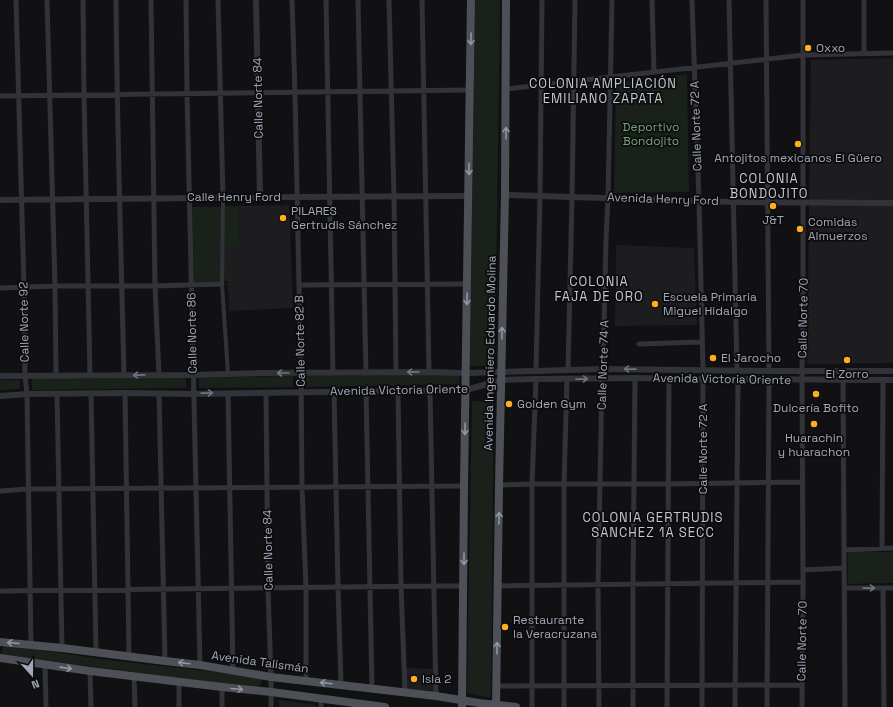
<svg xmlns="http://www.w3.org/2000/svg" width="893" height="707" font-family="'Space Grotesk',sans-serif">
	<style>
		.built { fill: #1d1d20 }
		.green { fill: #19211a }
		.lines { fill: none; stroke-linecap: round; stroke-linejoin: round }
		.pedestrian { stroke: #323338; stroke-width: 4 }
		.minor { stroke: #323338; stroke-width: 5 }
		.tertiary { stroke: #323338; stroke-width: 6 }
		.primary { stroke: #4d5057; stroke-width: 8 }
		.oneway { stroke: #9096a2 }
		.oneway2 { stroke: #6f737d }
		.poi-dot { fill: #ffae1d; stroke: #0c0c0e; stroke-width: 1.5 }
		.labels { text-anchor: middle; stroke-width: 3.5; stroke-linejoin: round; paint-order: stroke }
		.poi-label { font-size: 12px; fill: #a1a8b5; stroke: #0c0c0e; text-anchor: start }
		.street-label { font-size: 12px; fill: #a1a8b5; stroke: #0c0c0e }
		.park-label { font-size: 12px; fill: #76a277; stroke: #0c0c0e }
		.neighbourhood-label { font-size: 13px; letter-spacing: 1px; fill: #c2c7d1; stroke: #0c0c0e }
	</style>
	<rect width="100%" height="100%" fill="#111113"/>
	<path class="built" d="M893 58V363L807 364 811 60Z
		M289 205 293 308 229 311 226 249H240L239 206Z
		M616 245 694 248 697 325 615 326Z
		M406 668 435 669V691L406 689Z
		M279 700 316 705V707H279Z"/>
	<path class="green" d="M475 0H500L495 366H470Z
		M687 74 689 192 614 193 616 83Z
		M239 206 240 249H226L228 281 194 282 192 207Z
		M459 374 460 384 306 387V376Z
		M293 376V387L199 388V378Z
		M186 378V388L32 390V379Z
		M0 380H20V389L0 390Z
		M472 401H494L491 698 467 693Z
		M848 552H893V583L848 584Z
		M5 646C37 649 68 654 100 659 150 665 200 670 250 676L259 678 261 680V684L259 686 255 688 81 665 8 656 3 655 2 653V649Z"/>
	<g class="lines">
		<path class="pedestrian" d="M223 197 222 284 228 374"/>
		<path class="minor" d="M16 0 24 288 25 376 27 394 31 645
			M47 0 55 286 56 376
			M83 0 84 95 90 375
			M116 0C117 125 121 250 124 376
			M151 0 155 286 159 375
			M186 0 187 93 200 665
			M218 0 223 197
			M292 0 295 92 299 285 301 373 302 488 306 587V681
			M326 0 333 373
			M358 0 366 373
			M389 0 394 196 396 372
			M422 0 429 372
			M652 0 654 72
			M692 0 699 200 703 370 702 707
			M729 0 737 370
			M766 0 769 371
			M864 0V53
			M506 89 803 55 893 53
			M0 96 470 90
			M299 285 467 284
			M0 288 55 286H155L222 284
			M639 344 702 342
			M536 370 540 196 542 0
			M568 370 572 197 575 0
			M843 379 845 707
			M366 391 372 689
			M398 391 401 586 405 693
			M430 391 436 696
			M266 392 268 588 271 677V707
			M334 392 338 587 341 685
			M91 393 96 652
			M125 393 129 656
			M159 393 165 661
			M228 393 233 671
			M57 394C58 479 61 563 62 648
			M499 485 532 484H668L803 482
			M0 491 29 489 464 486
			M882 548 883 380
			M844 550 893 548
			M803 570 844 568
			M498 586 803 582
			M844 588H893
			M883 588 884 707
			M0 591 434 586H463
			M45 665 46 707
			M90 671 91 707
			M134 676 135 707
			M179 682V707
			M496 686 802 685
			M222 687V707
			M321 707V699
			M532 707V484L536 379
			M564 707V484L567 379
			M599 707 598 585 602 378 603 369 606 240 608 198 612 0
			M633 707V584L635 378
			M667 707 669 379
			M735 707 738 379
			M767 707 769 379
			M802 707 803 582 802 370 803 325V0"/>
		<path class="tertiary" d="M256 0 260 197
			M505 195 733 202 893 203
			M0 200 297 197 469 196
			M0 376 193 375 263 373 429 372 466 373 603 369 769 371H893
			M0 396 27 394 125 393 193 394 466 390 501 380 536 379 635 378 703 379 893 380"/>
		<path class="primary" d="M0 642 62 648 165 661 200 665 271 677 436 696 479 703 516 707
			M0 658 90 671 222 687 271 692 385 707
			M462 707 464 486 471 0
			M496 707 499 485 505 195 506 0"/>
	</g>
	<defs><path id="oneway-shaft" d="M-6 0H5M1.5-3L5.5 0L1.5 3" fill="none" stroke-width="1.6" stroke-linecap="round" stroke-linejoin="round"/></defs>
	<g class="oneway">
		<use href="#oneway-shaft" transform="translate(471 39) rotate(91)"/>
		<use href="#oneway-shaft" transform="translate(506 133) rotate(-90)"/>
		<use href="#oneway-shaft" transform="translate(469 169) rotate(90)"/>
		<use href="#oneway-shaft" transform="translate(467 299) rotate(91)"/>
		<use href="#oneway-shaft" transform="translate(502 333) rotate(-89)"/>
		<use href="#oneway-shaft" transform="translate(465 429) rotate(91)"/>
		<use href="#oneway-shaft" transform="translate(499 518) rotate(-89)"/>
		<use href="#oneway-shaft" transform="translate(464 559) rotate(90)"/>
		<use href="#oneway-shaft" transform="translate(13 643) rotate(-175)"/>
		<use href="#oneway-shaft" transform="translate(497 648) rotate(-89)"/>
		<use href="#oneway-shaft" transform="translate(184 663) rotate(-173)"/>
		<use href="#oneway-shaft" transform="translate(66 668) rotate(8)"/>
		<use href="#oneway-shaft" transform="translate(326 683) rotate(-173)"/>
		<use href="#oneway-shaft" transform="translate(237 689) rotate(5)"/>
	</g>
	<g class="oneway2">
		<use href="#oneway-shaft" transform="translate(630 369) rotate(-179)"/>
		<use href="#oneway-shaft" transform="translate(413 372) rotate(179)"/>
		<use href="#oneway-shaft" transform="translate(283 373) rotate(180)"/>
		<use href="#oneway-shaft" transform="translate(139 375) rotate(179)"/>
		<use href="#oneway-shaft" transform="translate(582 379) rotate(-1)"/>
		<use href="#oneway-shaft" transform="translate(207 393) rotate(-1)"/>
		<use href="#oneway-shaft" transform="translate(869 588) rotate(-1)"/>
	</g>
	<g class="poi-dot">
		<circle cx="808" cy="48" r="4"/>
		<circle cx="798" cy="144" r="4"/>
		<circle cx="773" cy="206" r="4"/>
		<circle cx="283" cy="218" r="4"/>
		<circle cx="800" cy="229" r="4"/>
		<circle cx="655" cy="304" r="4"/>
		<circle cx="713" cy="358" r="4"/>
		<circle cx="847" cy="360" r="4"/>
		<circle cx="816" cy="394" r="4"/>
		<circle cx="509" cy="404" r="4"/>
		<circle cx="814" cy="424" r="4"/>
		<circle cx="505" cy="627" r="4"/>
		<circle cx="414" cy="679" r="4"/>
	</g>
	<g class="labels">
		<g class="poi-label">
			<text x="816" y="52">Oxxo</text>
			<text x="798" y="162" text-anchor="middle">Antojitos mexicanos El Güero</text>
			<text x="291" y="215">PILARES<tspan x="291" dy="14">Gertrudis Sánchez</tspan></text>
			<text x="773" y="224" text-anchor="middle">J&amp;T</text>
			<text x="808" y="226">Comidas<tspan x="808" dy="14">Almuerzos</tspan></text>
			<text x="663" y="301">Escuela Primaria<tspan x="663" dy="14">Miguel Hidalgo</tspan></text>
			<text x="721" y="362">El Jarocho</text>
			<text x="847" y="378" text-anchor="middle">El Zorro</text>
			<text x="517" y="408">Golden Gym</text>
			<text x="816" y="412" text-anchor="middle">Dulcería Bofito</text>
			<text x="814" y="442" text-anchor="middle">Huarachin<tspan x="814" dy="14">y huarachon</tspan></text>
			<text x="513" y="624">Restaurante<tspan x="513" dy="14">la Veracruzana</tspan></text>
			<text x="422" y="683">Isla 2</text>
		</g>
		<g class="street-label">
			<text transform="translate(258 98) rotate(-91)" y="4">Calle Norte 84</text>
			<text transform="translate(696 126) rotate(-92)" y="4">Calle Norte 72 A</text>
			<text x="234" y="201">Calle Henry Ford</text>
			<text transform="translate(663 199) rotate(2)" y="4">Avenida Henry Ford</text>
			<text transform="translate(803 318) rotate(-89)" y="4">Calle Norte 70</text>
			<text transform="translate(24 322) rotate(-91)" y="4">Calle Norte 92</text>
			<text transform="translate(192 333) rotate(-91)" y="4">Calle Norte 86</text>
			<text transform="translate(300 341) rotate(-91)" y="4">Calle Norte 82 B</text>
			<text transform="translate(490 353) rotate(-89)" y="4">Avenida Ingeniero Eduardo Molina</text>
			<text transform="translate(603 365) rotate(-88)" y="4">Calle Norte 74 A</text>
			<text transform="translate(722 379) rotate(1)" y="4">Avenida Victoria Oriente</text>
			<text transform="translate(399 390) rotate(-1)" y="4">Avenida Victoria Oriente</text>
			<text transform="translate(703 449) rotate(-90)" y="4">Calle Norte 72 A</text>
			<text transform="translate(268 550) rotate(-91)" y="4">Calle Norte 84</text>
			<text transform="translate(802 641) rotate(-89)" y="4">Calle Norte 70</text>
			<text transform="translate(260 662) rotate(8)" y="4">Avenida Talismán</text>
		</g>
		<g class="park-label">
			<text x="651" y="131">Deportivo<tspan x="651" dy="14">Bondojito</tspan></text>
		</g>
		<g class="neighbourhood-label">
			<text x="603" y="88">COLONIA AMPLIACIÓN<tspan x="603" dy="15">EMILIANO ZAPATA</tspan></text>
			<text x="769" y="183">COLONIA<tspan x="769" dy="15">BONDOJITO</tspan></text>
			<text x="599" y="286">COLONIA<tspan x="599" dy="15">FAJA DE ORO</tspan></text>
			<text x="653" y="522">COLONIA GERTRUDIS<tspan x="653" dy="15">SANCHEZ 1A SECC</tspan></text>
		</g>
	</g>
	<g transform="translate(32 675) rotate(159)" stroke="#0c0c0e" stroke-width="3" paint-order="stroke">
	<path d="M0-3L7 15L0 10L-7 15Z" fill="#a1a8b5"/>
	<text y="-6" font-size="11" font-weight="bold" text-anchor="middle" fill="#a1a8b5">N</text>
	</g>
</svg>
